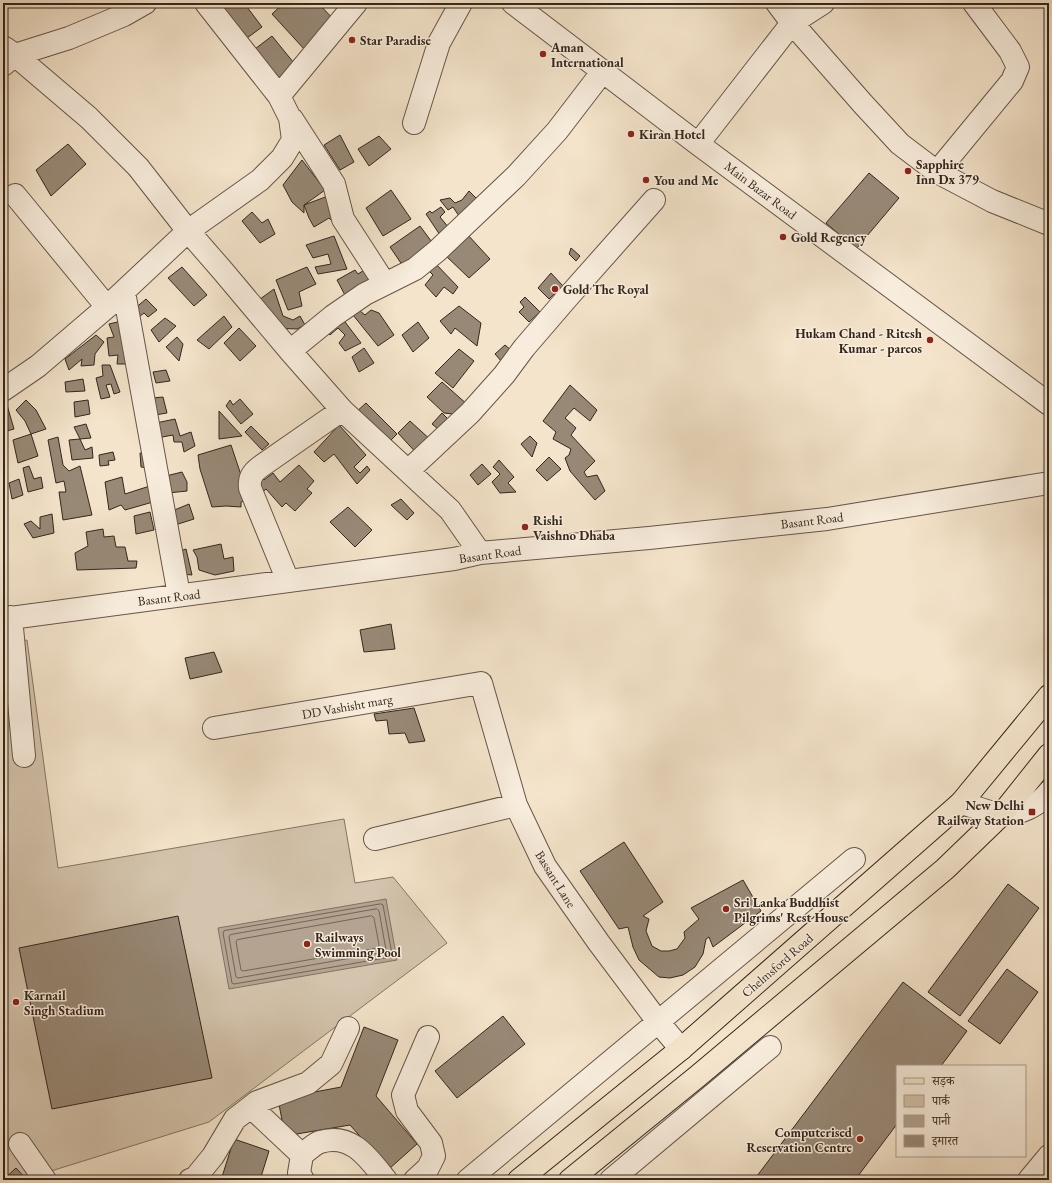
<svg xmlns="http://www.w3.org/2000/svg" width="1052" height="1183" font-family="'EB Garamond','Noto Serif Devanagari',serif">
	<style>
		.green { fill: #d4c4ad; stroke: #847565 }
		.water { fill: #b3a390; stroke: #817162 }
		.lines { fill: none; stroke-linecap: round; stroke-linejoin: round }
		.shore { stroke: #746456; stroke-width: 1 }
		.building { fill: #988977; stroke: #35261d }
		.minor-casing { stroke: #655648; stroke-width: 24 }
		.major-casing { stroke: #35261d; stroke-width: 24 }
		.minor { stroke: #f8eddd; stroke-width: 22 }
		.major { stroke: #f4e4cb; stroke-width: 22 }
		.poi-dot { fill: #8f2418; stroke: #f8eddd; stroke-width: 1.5 }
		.labels { text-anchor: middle; stroke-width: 3; stroke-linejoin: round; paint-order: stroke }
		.poi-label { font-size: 13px; font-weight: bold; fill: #35261d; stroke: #f8eddd; text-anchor: start }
		.street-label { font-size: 13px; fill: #35261d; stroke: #f8eddd }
	</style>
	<rect width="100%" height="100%" fill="#f4e4cb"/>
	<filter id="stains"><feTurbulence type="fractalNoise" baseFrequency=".005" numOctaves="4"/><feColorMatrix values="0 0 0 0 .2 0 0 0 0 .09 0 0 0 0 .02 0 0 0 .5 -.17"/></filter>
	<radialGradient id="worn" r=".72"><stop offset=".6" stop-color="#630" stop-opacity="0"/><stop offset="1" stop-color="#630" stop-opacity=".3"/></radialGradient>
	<path class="green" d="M27 640 58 868 344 819 355 883 393 877 447 943 209 1122 22 1180H3V644Z"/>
	<path class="water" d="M386 899 397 960 229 989 218 928Z"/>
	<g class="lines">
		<path class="shore" d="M381 904 383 905 392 954 391 957 234 984 232 983 223 933 224 931Z
			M377 909 379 911 386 950 385 952 238 978 236 977 229 937 230 935Z
			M372 916 374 918 379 945 378 948 243 971 241 970 236 942 237 940Z"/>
	</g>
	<path class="building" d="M214 3H244L262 27 243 41Z
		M284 3H318L336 22 305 50 272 14Z
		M272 36 298 68 278 85 251 52Z
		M340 135 354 162 340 170 324 145Z
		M379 136 391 149 369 166 358 149Z
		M68 144 86 164 51 196 36 170Z
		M302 160 325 190 304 205V213L292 202 283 185Z
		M869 173 899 198 856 249 826 223Z
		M391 190 411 219 383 236 366 208Z
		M469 191 477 199 459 216 453 207 448 210 440 200 450 198 455 203 462 200Z
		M328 196 334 223 329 218 314 227 309 218 304 205Z
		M441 207 445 212 440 217 449 228 440 235 426 214 430 211 432 213Z
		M252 212 262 223 268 219 275 234 260 243 242 221Z
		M420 226 437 249 407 272 390 247Z
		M467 234 490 259 469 278 445 255Z
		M334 236 347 269 318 274 315 267 331 264 328 254 313 258 306 245Z
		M571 248 580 256 576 261 569 254Z
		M433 261 458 287 453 294 444 287 436 297 425 285 433 275 425 267Z
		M182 267 207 295 194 306 168 278Z
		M307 267 316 284 299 292 302 306 288 310 276 280Z
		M366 269 374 280 346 297 337 280 355 270 358 274Z
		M551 273 563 286 549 299 538 288Z
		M274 289 283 316 293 320 300 316 305 325 297 329 273 328 256 302Z
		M525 297 540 312 529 322 519 312 524 307 520 302Z
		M146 299 157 310 148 317 144 313 139 317 133 310Z
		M459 306 481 323 477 346 455 328 451 334 440 321Z
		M359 310 365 315 371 310 379 313 394 335 378 346 353 315Z
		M224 316 232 327 209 349 197 340Z
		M165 318 176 326 159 342 151 330Z
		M342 318 361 343 345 351 339 343 345 335 338 328 330 335 325 330Z
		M122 321 131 364H117L118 355 109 356 107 338 114 337 109 324Z
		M418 322 429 338 413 352 402 335Z
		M239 328 256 346 240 361 224 343Z
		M96 335 104 342 95 354 94 365 81 366 82 359 69 370 65 359Z
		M177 337 183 344 179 361 166 347Z
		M505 345 512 351 502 362 495 354Z
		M364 348 374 363 359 372 352 357Z
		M459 349 474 361 453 388 435 373Z
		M102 365H110L120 392 114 394 111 384 106 385 110 397 101 399 96 378 103 376Z
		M166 370 170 381 156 383 153 372Z
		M83 379 85 391 66 392 65 382Z
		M442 382 469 406 462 415 444 413 427 397Z
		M570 385 597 410 590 421 574 408 565 418 576 428 571 435 595 461 584 472 587 477 597 475 605 491 595 500 570 471 565 458 569 455 571 449 553 439 556 432 543 421Z
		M163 397 167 413 155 415 152 398Z
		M240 399 253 414 241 424 226 406 230 400 233 405Z
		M26 400 36 410 46 429 31 434 25 421 16 410Z
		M88 400 90 414 75 417 74 402Z
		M366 403 397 434 386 445 355 413Z
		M3 405H7L14 429 3 432Z
		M219 411 242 436 219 439Z
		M442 413 453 424 444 434 432 424Z
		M175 419 180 436 191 432 195 446 184 452 182 442H174L173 435 157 438 156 423Z
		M410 421 433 442 420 457 398 433Z
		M86 424 91 438 80 439 74 427Z
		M339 425 366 455 354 467 360 473 367 466 370 470 357 484 334 454 324 462 314 452Z
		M251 426 269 444 262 450 245 432Z
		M31 434 38 456 18 463 13 440Z
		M530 436 537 443 532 457 521 444Z
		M58 437 63 465 69 471 80 466 92 515 63 520 59 492H66L64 481 56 483 48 440Z
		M80 439 85 450 92 447 93 458 72 460 69 440Z
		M231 445 249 499 241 502V507L226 506 212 507 200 469 198 455Z
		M113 452 115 460 108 461 109 465 100 466 99 455Z
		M140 453H147L149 468 141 467Z
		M549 457 561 469 547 481 536 470Z
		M499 460 514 477 508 483 516 492 500 493 492 482 500 474 493 467Z
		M482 464 491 474 478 485 470 475Z
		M299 465 314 481 307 489 312 493 295 511 286 503 282 507 266 489 259 495 260 475 264 480 273 473 280 482Z
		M29 466 34 479 41 477 43 488 28 492 23 468Z
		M182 472 187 482V491L168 493 166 476Z
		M122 477 125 494 156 484 160 500 125 510 121 505 109 510 105 482Z
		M19 479 23 495 12 499 9 483Z
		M401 499 414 513 407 520 391 505Z
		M189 504 194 519 175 525 172 511Z
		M348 507 372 530 355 547 330 522Z
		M150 512 154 530 136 534 134 516Z
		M52 514 54 533 33 538 24 524 31 521 40 529V517Z
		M103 529 104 537 114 536 116 547H125L128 561H137L136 568 77 570 75 553 88 546 86 532Z
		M221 544 224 559 233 557 234 571 215 575 199 570 197 557 193 550Z
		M186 549 192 575 183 574 177 552Z
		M391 624 395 649 364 652 360 630Z
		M214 652 222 672 190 679 185 658Z
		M414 708 425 741 409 743 405 733 389 734 387 720 376 721 374 714Z
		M624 842 663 902 643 916 649 919 646 931 652 946 661 951H669L677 949 685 938 684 932 699 919 691 908 743 880 761 911 713 947 709 937 706 939 703 954 695 967 683 975 670 978 659 977 639 960 633 947 628 927 619 929 580 871Z
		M1008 884 1039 908 960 1016 928 992Z
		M178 916 212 1078 52 1109 19 948Z
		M1007 969 1038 992 1000 1044 968 1021Z
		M903 982 967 1031 941 1066H897V1124L855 1180H754Z
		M503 1016 525 1044 457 1098 435 1071Z
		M364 1027 398 1040 376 1096 417 1144 389 1169 350 1125 285 1136 278 1099 341 1087Z
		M234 1139 269 1151 260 1180H221Z
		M16 1168 27 1180H3Z"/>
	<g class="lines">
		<g class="minor-casing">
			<path id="minor" d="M206 3 279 96
				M513 3 698 144 1049 404
				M777 3 792 23 863 104 900 144 937 172 992 201 1049 224
				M5 48 15 55 69 38 124 15 145 3
				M3 65 15 55 89 118 138 167 188 231 222 270 290 351 342 410 450 510 480 553
				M292 119 334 184 343 219 385 284
				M414 123 439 43 461 3
				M698 144 792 23 823 3
				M937 172 1012 81 1018 67 1010 51 974 3
				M15 195 107 307
				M124 292 179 595
				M290 351 333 316 365 294 415 269 437 251 516 176 557 131 603 71
				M3 390 38 366 107 307 188 231 260 180 282 158 293 140 290 118 279 96 356 3
				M408 471 470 413 504 375 524 348 567 298 654 200
				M288 581 250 488C249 478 252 473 260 467L342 410
				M11 617 24 756
				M3 619 454 559 480 553 649 538 827 519 1049 483
				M214 728 481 683 516 805 545 866 599 943 659 1023 681 1049
				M961 803C974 806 988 813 1001 814 1018 816 1039 805 1049 792
				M375 839 516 805
				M251 1107 302 1155C307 1151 314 1144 320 1142 352 1132 369 1159 386 1180
				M20 1144 45 1180
				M302 1155 299 1173 303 1180
				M190 1180 195 1178 213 1156 235 1119 257 1102 308 1083 331 1064 348 1028
				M415 1180 428 1168 434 1156 431 1143 407 1111 403 1095 428 1037
				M468 1180 854 859
				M611 1180 770 1047
				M1029 1180 1049 1156"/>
		</g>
		<g class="major-casing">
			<path id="major" d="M519 1180 681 1049 961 803 1049 696
				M570 1180 698 1076 945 869 1002 814 1049 755"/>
		</g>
		<use href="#minor" class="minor"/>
		<use href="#major" class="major"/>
	</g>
	<g class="poi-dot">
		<circle cx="352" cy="40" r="4"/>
		<circle cx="543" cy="54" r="4"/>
		<circle cx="631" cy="134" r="4"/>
		<circle cx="908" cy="171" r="4"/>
		<circle cx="646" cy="180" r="4"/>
		<circle cx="783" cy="237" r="4"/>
		<circle cx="555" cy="289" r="4"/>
		<circle cx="930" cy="340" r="4"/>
		<circle cx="525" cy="527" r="4"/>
		<rect x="1028" y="808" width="8" height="8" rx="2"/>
		<circle cx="726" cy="909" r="4"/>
		<circle cx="307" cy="944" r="4"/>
		<circle cx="16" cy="1002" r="4"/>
		<circle cx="860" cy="1139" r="4"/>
	</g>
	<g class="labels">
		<g class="poi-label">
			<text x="360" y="45">Star Paradise</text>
			<text x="551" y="52">Aman<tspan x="551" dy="15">International</tspan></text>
			<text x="639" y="139">Kiran Hotel</text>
			<text x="916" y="169">Sapphire<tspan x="916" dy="15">Inn Dx 379</tspan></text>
			<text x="654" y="185">You and Me</text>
			<text x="791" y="242">Gold Regency</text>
			<text x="563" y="294">Gold The Royal</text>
			<text x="922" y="338" text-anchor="end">Hukam Chand - Ritesh<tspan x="922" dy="15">Kumar - pareos</tspan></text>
			<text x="533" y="525">Rishi<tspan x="533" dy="15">Vaishno Dhaba</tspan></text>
			<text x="1024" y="810" text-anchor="end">New Delhi<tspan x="1024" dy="15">Railway Station</tspan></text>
			<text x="734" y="907">Sri Lanka Buddhist<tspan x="734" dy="15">Pilgrims' Rest House</tspan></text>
			<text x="315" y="942">Railways<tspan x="315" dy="15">Swimming Pool</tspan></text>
			<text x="24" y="1000">Karnail<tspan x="24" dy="15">Singh Stadium</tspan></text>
			<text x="852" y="1137" text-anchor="end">Computerised<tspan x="852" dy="15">Reservation Centre</tspan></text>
		</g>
		<g class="street-label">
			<text transform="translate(761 190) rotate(37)" y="5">Main Bazar Road</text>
			<text transform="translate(812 520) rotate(-7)" y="5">Basant Road</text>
			<text transform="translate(490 554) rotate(-8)" y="5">Basant Road</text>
			<text transform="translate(169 597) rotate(-7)" y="5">Basant Road</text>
			<text transform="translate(347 706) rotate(-10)" y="5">DD Vashisht marg</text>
			<text transform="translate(556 879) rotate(58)" y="5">Bassant Lane</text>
			<text transform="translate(777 965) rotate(-41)" y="5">Chelmsford Road</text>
		</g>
	</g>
	<rect width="1052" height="1183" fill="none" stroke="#f4e4cb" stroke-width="16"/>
	<rect x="4" y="4" width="1044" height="1175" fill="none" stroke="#35261d" stroke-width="2"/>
	<rect x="8" y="8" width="1036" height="1167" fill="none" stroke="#35261d"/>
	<rect x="896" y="1065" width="130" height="92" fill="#f8eddd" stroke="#aa9d90"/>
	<rect x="904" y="1078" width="20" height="6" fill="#f4e4cb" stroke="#aa9d90"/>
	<text x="932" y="1085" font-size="12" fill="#35261d">सड़क</text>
	<rect x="904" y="1095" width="20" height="12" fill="#d4c4ad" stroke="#aa9d90"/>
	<text x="932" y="1105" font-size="12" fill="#35261d">पार्क</text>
	<rect x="904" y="1115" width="20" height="12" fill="#b3a390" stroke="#aa9d90"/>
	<text x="932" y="1125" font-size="12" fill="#35261d">पानी</text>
	<rect x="904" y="1135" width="20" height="12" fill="#988977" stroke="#aa9d90"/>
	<text x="932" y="1145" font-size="12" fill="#35261d">इमारत</text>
	<rect width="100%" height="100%" filter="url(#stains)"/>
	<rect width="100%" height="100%" fill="url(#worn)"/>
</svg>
